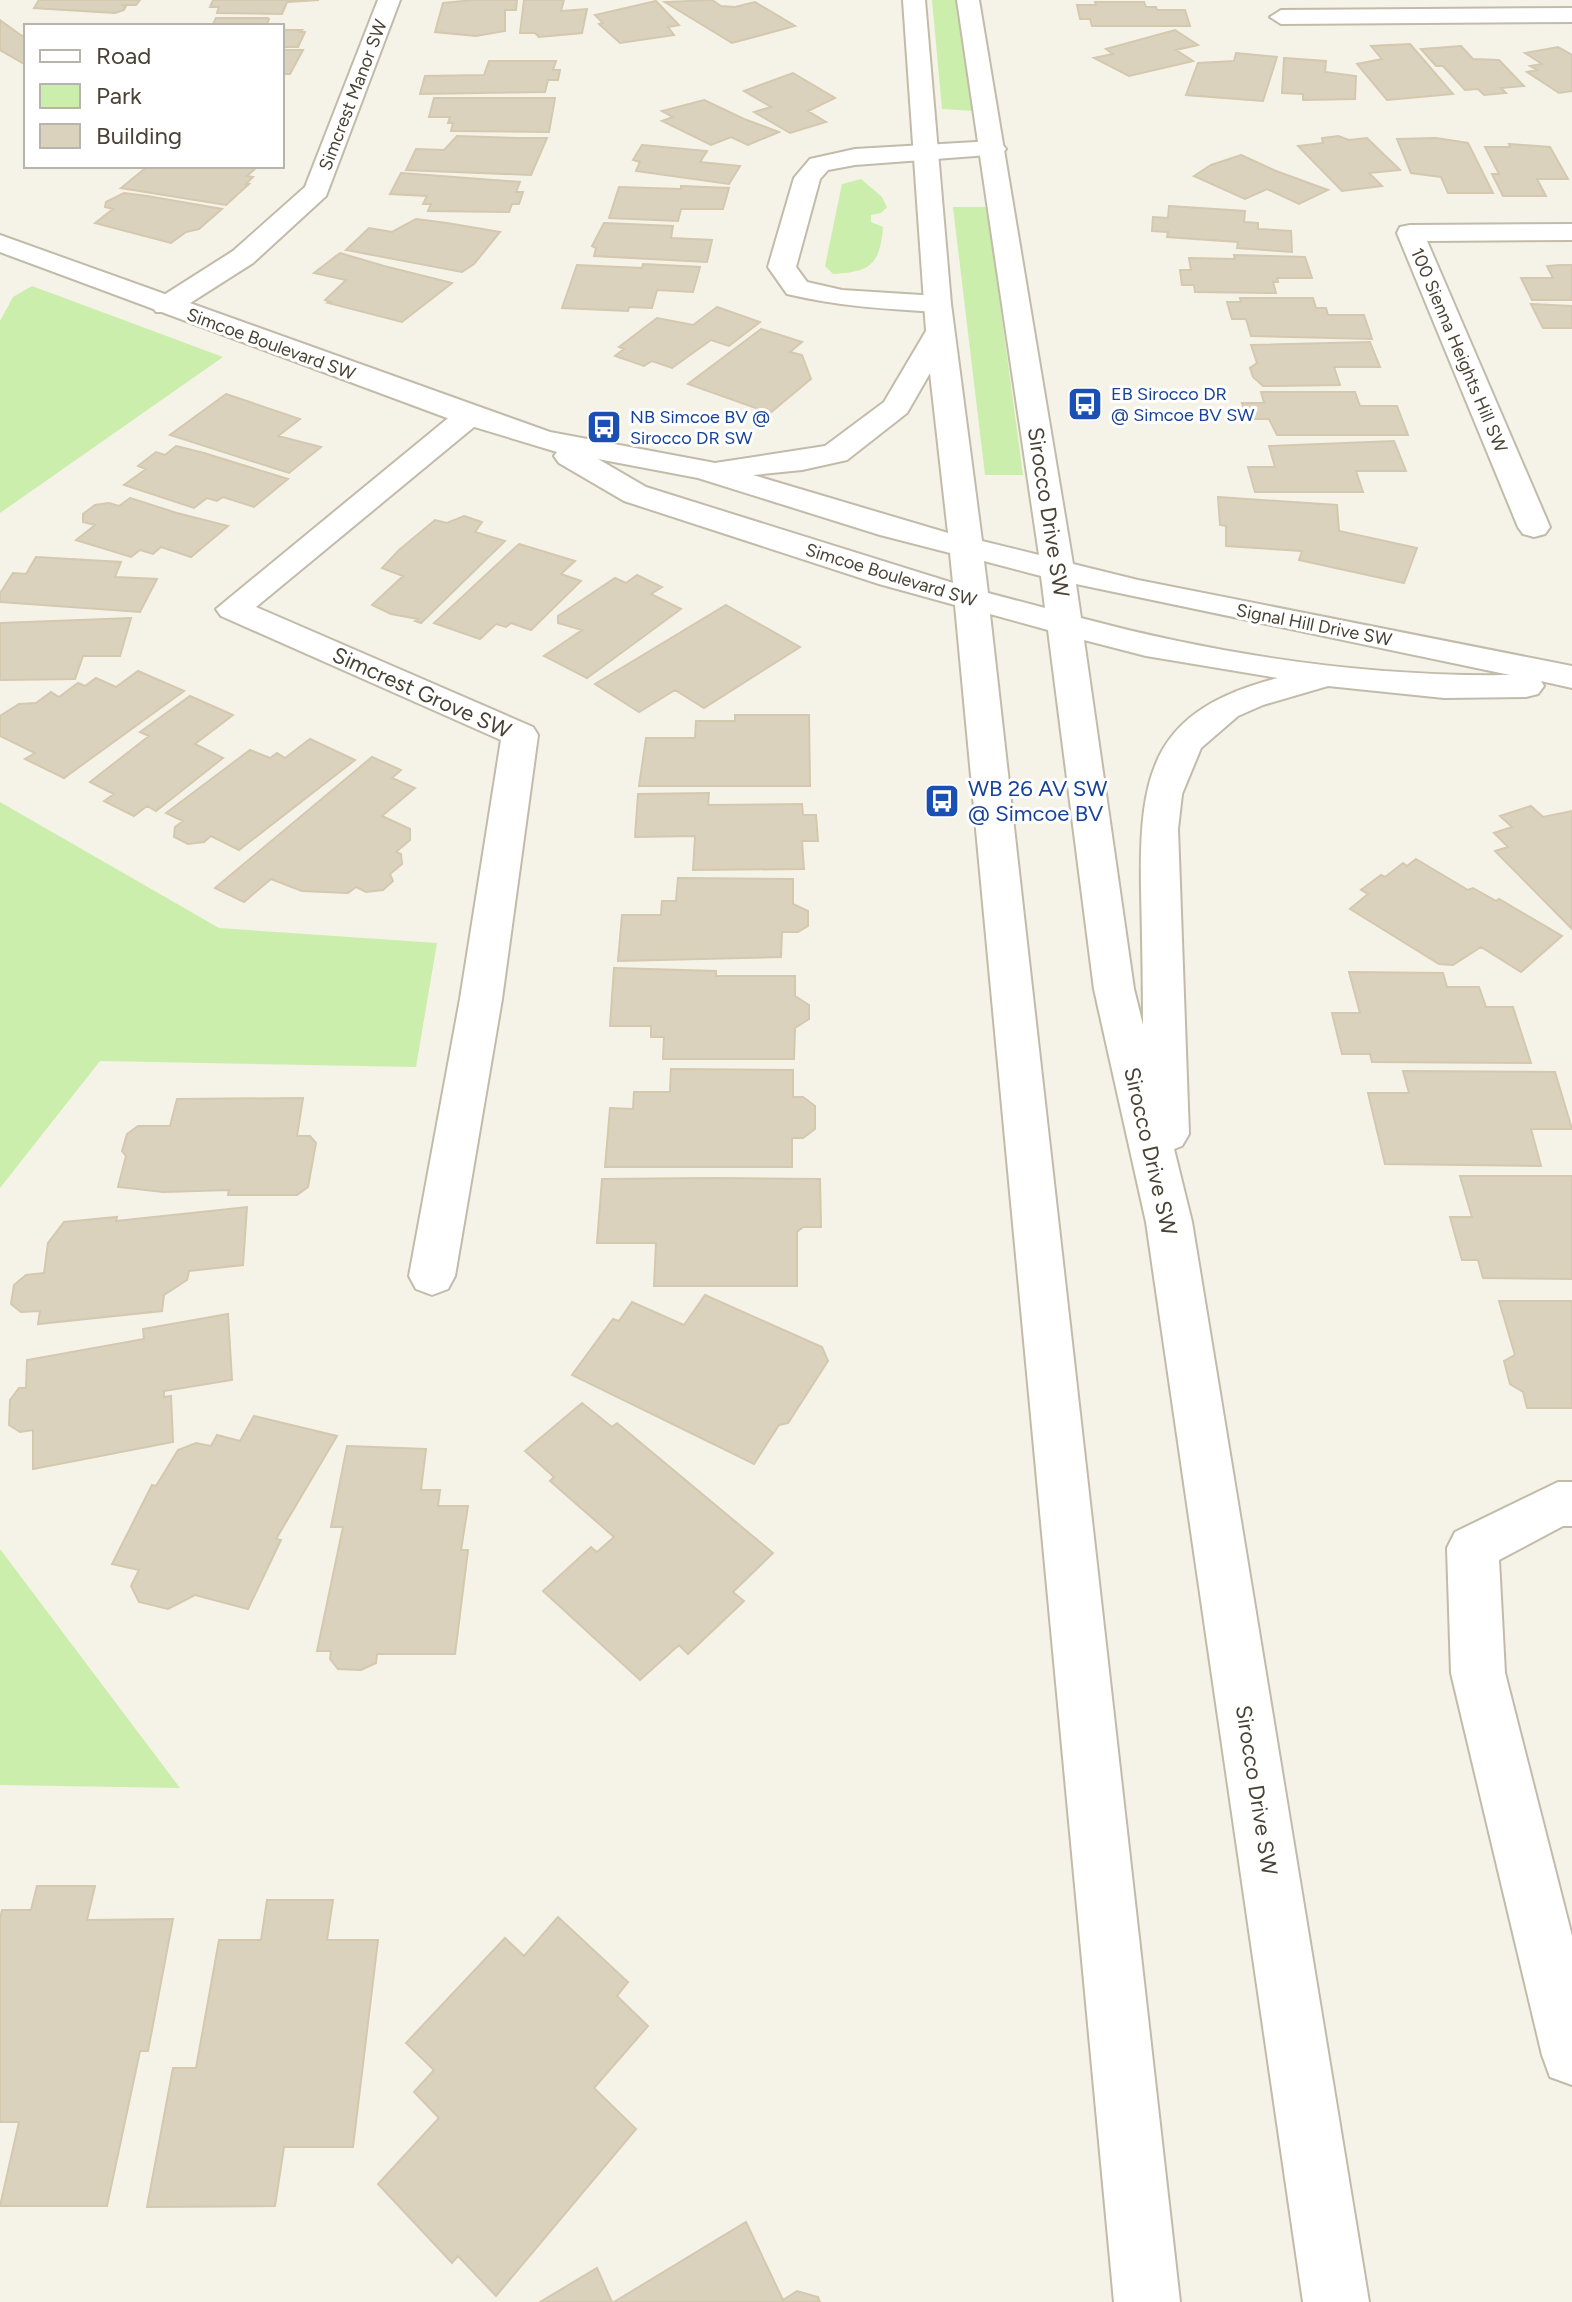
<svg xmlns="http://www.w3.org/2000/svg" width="1572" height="2302" font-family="Figtree,sans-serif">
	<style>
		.green { fill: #cbeeac }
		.building { fill: #dbd2be; stroke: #d4c8ae; stroke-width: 2 }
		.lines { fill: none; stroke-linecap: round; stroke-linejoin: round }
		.minor-casing { stroke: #c2bba9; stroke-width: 4 }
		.tertiary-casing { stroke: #c2bba9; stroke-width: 4 }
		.minor { fill: #fff; fill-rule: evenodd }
		.tertiary { fill: #fff; fill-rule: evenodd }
		.labels { text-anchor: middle; stroke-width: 6; stroke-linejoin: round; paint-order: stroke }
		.far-street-label { font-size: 18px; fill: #4a4335; stroke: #fff }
		.far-transit-label { font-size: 18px; fill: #164399; stroke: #fff; text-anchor: start }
		.street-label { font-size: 22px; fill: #4a4335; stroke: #fff }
		.transit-label { font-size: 22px; fill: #164399; stroke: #fff; text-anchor: start }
	</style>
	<rect width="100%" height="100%" fill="#f5f2e8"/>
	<path class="green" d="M932 0H956L974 111 942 109Z
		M861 179 882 197 887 207 881 213 871 215V222L883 227C880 266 869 272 833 274L825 266 842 184Z
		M953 207H987L1023 475H985Z
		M32 286 223 357 0 513V321L13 297Z
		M0 802 219 928 437 943 416 1067 100 1061 0 1188Z
		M0 1549 180 1788 0 1785Z"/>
	<path class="building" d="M39 0H140L136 5H121L126 6 124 10 115 13 34 8Z
		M213 0H319L287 2 282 14 217 13 219 7H210Z
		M474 0H517L516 10H505V31L476 36 435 32 443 3Z
		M524 0H564L561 11 587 9 582 33 539 37 535 33H520Z
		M712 0 721 6 735 7 755 2 795 26 732 43 665 2Z
		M656 1 679 25 668 27 674 35 620 43 599 24 603 23 595 15Z
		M1095 2H1144L1146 7H1156L1157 10H1185L1190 26H1092L1090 19H1080L1077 5H1096Z
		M216 18H268L269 19 266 26H212Z
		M0 20 22 36 26 33V65L0 50Z
		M282 30H302L300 32H305L298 47H282Z
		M1175 30 1198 45 1176 50 1193 61 1129 76 1094 58 1113 54 1106 49Z
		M1410 44 1453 94 1387 100 1357 64 1382 59 1371 46Z
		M1461 46 1473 59 1499 60 1524 86 1501 88 1506 93 1484 95 1478 89 1465 90 1443 66H1436L1421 49Z
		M1558 47 1572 55V91L1559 93 1527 72 1537 70 1530 66 1542 64 1525 53Z
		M282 50H303L290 74H282Z
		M1236 53 1277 57 1263 101 1186 95 1198 63 1234 61Z
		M1284 58 1326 61 1325 72 1356 76 1355 99 1303 100V94L1282 93Z
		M489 61H556L553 70H560L558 80H548L545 92 420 94 425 76 484 75Z
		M793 73 835 98 808 111 826 122 790 133 754 112 771 107 744 91Z
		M434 98H555L549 132 451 131 453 123H448L450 117H429Z
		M704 100 744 119 779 132 748 145 731 137 711 145 662 121 673 117 662 111Z
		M457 136 518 138H547L531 175 406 170 416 149 444 150Z
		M1338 136 1349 140 1367 138 1400 170 1369 173 1382 186 1342 191 1298 146 1323 143 1322 138Z
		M1436 138 1468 143 1493 193H1448L1441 177 1411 173 1397 139Z
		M1509 144 1550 147 1568 179H1537L1546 196H1503L1492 174H1499L1485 147H1510Z
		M642 145 707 151 700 162 740 166 729 184 636 171 640 162 633 160Z
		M1241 155 1276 171 1328 190 1299 204 1267 189 1245 199 1194 176 1211 165Z
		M148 166H245L256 168 247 176 253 177 246 184H249L226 205 121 188Z
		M401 173 520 182 516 192H523L519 204H512L509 212 428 211 431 204H423L427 196 390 194Z
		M681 186 729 188 723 209H681L678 221 609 218 619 187 681 189Z
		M124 193 147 196 222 209 199 229 186 232 171 243 95 223 113 209 105 207 106 202Z
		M1169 206 1245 211 1244 222 1258 223V229L1291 231 1292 252 1237 248 1238 242 1167 237 1168 232 1152 231 1153 217 1168 218Z
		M416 219 447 223 500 232 474 264 462 272 346 250 369 228 392 232Z
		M604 223 673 226 671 238 712 240 707 262 594 256 596 248 592 246Z
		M340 253 384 266 452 283 402 322 328 303 331 302 325 300 346 280 314 273Z
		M1234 255 1305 257 1312 278H1277L1278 282H1273L1276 293 1195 292 1194 285H1182L1180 270H1191L1189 258 1235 259Z
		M643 264 700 267 693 292 657 290 652 308 629 307 628 311 562 308 577 265 642 268Z
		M1559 265H1572V300H1532L1521 278H1553L1547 266Z
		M1240 298H1313L1316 308H1326L1328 315H1364L1372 339 1251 336 1246 319H1232L1227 302H1241Z
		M1531 304 1572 306V328H1543Z
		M717 307 760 322 729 346 711 340 672 368 652 361 644 366 615 356 624 349 619 347 657 318 693 325Z
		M761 329 802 342 790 352 802 355 811 379 770 413 688 384Z
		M1370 342 1380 367H1334L1340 385 1263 386 1253 377 1250 368 1257 363 1251 345Z
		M1261 392H1355L1360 406H1397L1408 435H1277L1269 419H1247L1242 403H1264Z
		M226 394 300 419 278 436 321 447 289 473 170 435Z
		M1394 441 1406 471H1356L1363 492H1255L1248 467H1275L1269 446Z
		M176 446 204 453 288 479 254 507 223 497 217 501 207 498 194 508 124 485 146 469 138 466 156 452 165 455Z
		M1218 497 1337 505 1339 531 1417 548 1404 583 1299 560 1302 551 1226 546V526L1220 525Z
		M130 498 177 513 228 526 191 557 161 547 153 554 140 550 131 557 76 540 95 525 83 522V514L95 505 109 503 119 506Z
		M464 516 482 522 475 532 505 541 421 623 415 621 418 619 391 614 372 605 403 576 382 568 399 550 435 520 447 523Z
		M519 544 575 561 561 574 581 581 531 630 511 623 506 627 496 624 480 639 434 623Z
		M36 557 121 562 115 577 157 579 140 612 0 602V593L13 573 26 574Z
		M637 575 662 587 651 594 681 609 587 678 544 656 582 630 558 623V616L615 578 626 583Z
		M726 605 800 647 704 708 675 690 639 712 595 684Z
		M131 618 120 656H83L75 679 0 680V623Z
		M138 671 184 691 64 778 25 759 35 753 0 736V716L19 704 36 703 51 692 59 697 78 683 85 686 96 678 116 687Z
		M190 696 233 715 195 744 223 758 156 811 147 806 134 816 104 801 114 794 90 782 149 736 140 732Z
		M735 715H809L810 786H639L646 738H695L696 721H735Z
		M310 739 355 760 239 850 211 836 204 842 188 844 174 837 175 827 183 821 166 813 250 750 270 758 277 753 285 758Z
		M372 757 401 770 392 778 415 788 382 816 410 829V840L396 852 401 854 402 864 390 874 393 881 383 890 366 892 356 887 348 893 302 891 271 879 244 902 215 888Z
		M709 793 708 805 802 804 803 815H816L818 841H802L804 869 693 870 695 836 635 837 638 794Z
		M1531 806 1543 817 1572 811V929L1495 851 1508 847 1494 833 1512 827 1500 816Z
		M1416 859 1468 890 1473 888 1496 901 1499 899 1562 936 1521 972 1481 947 1453 965 1439 964 1350 909 1368 894 1361 890 1381 875 1385 877 1403 863 1407 866Z
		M678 878 793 879V904L808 911V926L798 932H782L781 957 618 961 622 915H661L662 901H676Z
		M614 968 716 971V976H795V996L809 1005V1019L795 1028 794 1059H663L664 1037H651V1026H610Z
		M1349 972 1443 973 1447 987H1479L1486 1007H1513L1531 1063 1372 1062 1370 1054H1342L1332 1013H1360Z
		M671 1069 793 1070V1097H803L815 1106V1129L803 1138H792V1167H605L610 1108 633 1109 634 1092H670Z
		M1403 1071 1555 1072 1572 1129H1531L1541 1166 1385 1164 1368 1093H1409Z
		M303 1098 297 1136H310L316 1143 308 1187 297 1195H228L229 1190 163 1192 118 1187 126 1156 122 1151 127 1134 138 1126H170L177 1099Z
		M1460 1176H1572V1279L1483 1278 1478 1260H1462L1450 1217H1472Z
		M713 1178 820 1179 821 1227H803L797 1232V1286H654L656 1243H597L602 1179Z
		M247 1207 243 1265 189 1271 187 1280 164 1295 162 1311 38 1324 40 1311 21 1312 11 1304 14 1285 26 1275 44 1273 48 1243 64 1222 117 1217 116 1221Z
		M705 1295 822 1347 828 1361 788 1423 779 1425 754 1464 572 1375 613 1319 619 1321 632 1302 684 1325Z
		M1499 1301H1572V1408H1527L1523 1392 1510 1384 1504 1361 1515 1355Z
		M228 1314 232 1380 164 1391V1397L171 1396 173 1442 33 1469V1430L20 1432 9 1425 10 1400 19 1388H26L27 1360 144 1339 143 1329Z
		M582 1403 612 1427 617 1423 773 1553 733 1592 744 1601 688 1654 679 1645 640 1680 543 1591 591 1547 597 1552 614 1537 550 1481 554 1477 525 1451Z
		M254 1416 337 1436 276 1539 281 1540 248 1609 195 1595 168 1609 139 1602 131 1586 139 1570 112 1564 152 1485 156 1486 178 1450 196 1443 211 1446 217 1435 240 1441Z
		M347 1446 426 1449 421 1490H440L438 1506H468L461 1550H468L455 1654H377L376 1663 361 1670 338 1669 330 1659 331 1651H317L343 1527H331Z
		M37 1886H95L87 1920 173 1919 148 2051H140L107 2206H0L19 2122H0V1918L2 1910H31Z
		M267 1900H333L327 1940H378L353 2147H284L275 2206 147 2207 173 2068H196L219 1940H261Z
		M558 1917 628 1982 617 1996 648 2026 594 2088 636 2129 496 2296 458 2256 452 2263 378 2184 439 2118 414 2092 434 2070 406 2043 505 1938 524 1956Z
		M746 2222 783 2300 797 2291 818 2297 820 2302H614Z
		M597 2268 612 2302H540Z"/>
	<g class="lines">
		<g class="minor-casing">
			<path id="minor" d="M378 0H400L326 196 253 263 176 312H156L152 306 156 300 233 251 305 187Z
				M1572 8V22L1281 24 1270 17 1281 10Z
				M993 141 1002 144 1006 149 1002 154 855 165 828 170 820 179 796 267 807 282 842 290 937 296 947 298 951 304 947 310 937 312C886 309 837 306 787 294L768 267 794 178 810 159 855 149Z
				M1572 224V240L1427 241 1550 527 1545 534 1534 537 1523 534 1518 527 1397 233 1400 227 1410 225Z
				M469 407 480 410 484 416 480 422 256 607 533 727 538 735 502 999 455 1276 448 1289 432 1295 416 1289 409 1276 460 999 501 740 221 616 216 609 458 410Z
				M1558 1482H1572V1526H1563L1499 1560 1505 1673 1572 1936V2085L1550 2077 1542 2055 1451 1673 1447 1548 1455 1532Z"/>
		</g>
		<g class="tertiary-casing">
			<path id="tertiary" d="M903 0H925L951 304 982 541 1039 555 957 0H979L1073 564 1138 580 1572 666V688L1541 681 1544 686 1538 694 1526 697 1444 698 1328 686 1263 705 1238 716 1201 748 1182 794 1178 829 1189 1134 1182 1146 1174 1149 1192 1222 1369 2302H1303L1146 1222 1094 989 1048 630 990 614 1180 2302H1114L955 605 879 584 624 501 559 463 554 456 557 452 458 422 0 252V235L550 432 715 463 825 446 884 402 926 331ZM930 373 948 533 753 475 802 470 847 460 907 413ZM598 459 698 478 880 535 950 553 953 583 646 487ZM984 561 1041 576 1045 608 988 593ZM1076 584 1510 675C1367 677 1219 655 1081 618ZM1084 640 1146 656 1278 678C1153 710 1139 771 1141 889 1142 934 1143 980 1143 1025L1134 989Z"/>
		</g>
		<use href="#minor" class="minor"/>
		<use href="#tertiary" class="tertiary"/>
	</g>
	<defs>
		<g id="bus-square" transform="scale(1.8)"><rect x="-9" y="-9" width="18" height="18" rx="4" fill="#1a4fb4" stroke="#fff"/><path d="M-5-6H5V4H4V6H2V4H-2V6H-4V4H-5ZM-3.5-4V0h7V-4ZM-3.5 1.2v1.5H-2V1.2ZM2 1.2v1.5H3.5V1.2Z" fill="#fff"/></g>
	</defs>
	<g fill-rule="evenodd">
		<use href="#bus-square" x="1085" y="404"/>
		<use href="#bus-square" x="604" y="427"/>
		<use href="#bus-square" x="942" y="801"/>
	</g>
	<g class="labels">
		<g class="far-street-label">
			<text transform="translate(353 95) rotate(-69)" y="6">Simcrest Manor SW</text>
			<text transform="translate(271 344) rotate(20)" y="6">Simcoe Boulevard SW</text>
			<text transform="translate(1459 350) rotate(67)" y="6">100 Sienna Heights Hill SW</text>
			<text transform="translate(891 575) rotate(17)" y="6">Simcoe Boulevard SW</text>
			<text transform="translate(1314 625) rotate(11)" y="6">Signal Hill Drive SW</text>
		</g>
		<g class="far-transit-label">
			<text x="1111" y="400">EB Sirocco DR<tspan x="1111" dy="21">@ Simcoe BV SW</tspan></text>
			<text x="630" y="423">NB Simcoe BV @<tspan x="630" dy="21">Sirocco DR SW</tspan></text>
		</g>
		<g class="street-label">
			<text transform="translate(1049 512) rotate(81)" y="8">Sirocco Drive SW</text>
			<text transform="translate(422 692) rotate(24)" y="8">Simcrest Grove SW</text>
			<text transform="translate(1151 1151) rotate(77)" y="8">Sirocco Drive SW</text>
			<text transform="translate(1257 1790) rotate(81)" y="8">Sirocco Drive SW</text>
		</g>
		<g class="transit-label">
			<text x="968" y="796">WB 26 AV SW<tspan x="968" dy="25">@ Simcoe BV</tspan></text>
		</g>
	</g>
	<rect x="24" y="24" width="260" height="144" fill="#ffffff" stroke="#b7b4ae" stroke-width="2"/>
	<rect x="40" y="50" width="40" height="12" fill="#ffffff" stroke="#b7b4ae" stroke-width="2"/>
	<text x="96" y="64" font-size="24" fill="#4a4335">Road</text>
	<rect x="40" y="84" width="40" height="24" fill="#cbeeac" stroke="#b7b4ae" stroke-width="2"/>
	<text x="96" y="104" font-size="24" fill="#4a4335">Park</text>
	<rect x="40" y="124" width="40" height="24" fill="#dbd2be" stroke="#b7b4ae" stroke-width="2"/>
	<text x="96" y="144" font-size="24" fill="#4a4335">Building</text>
</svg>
